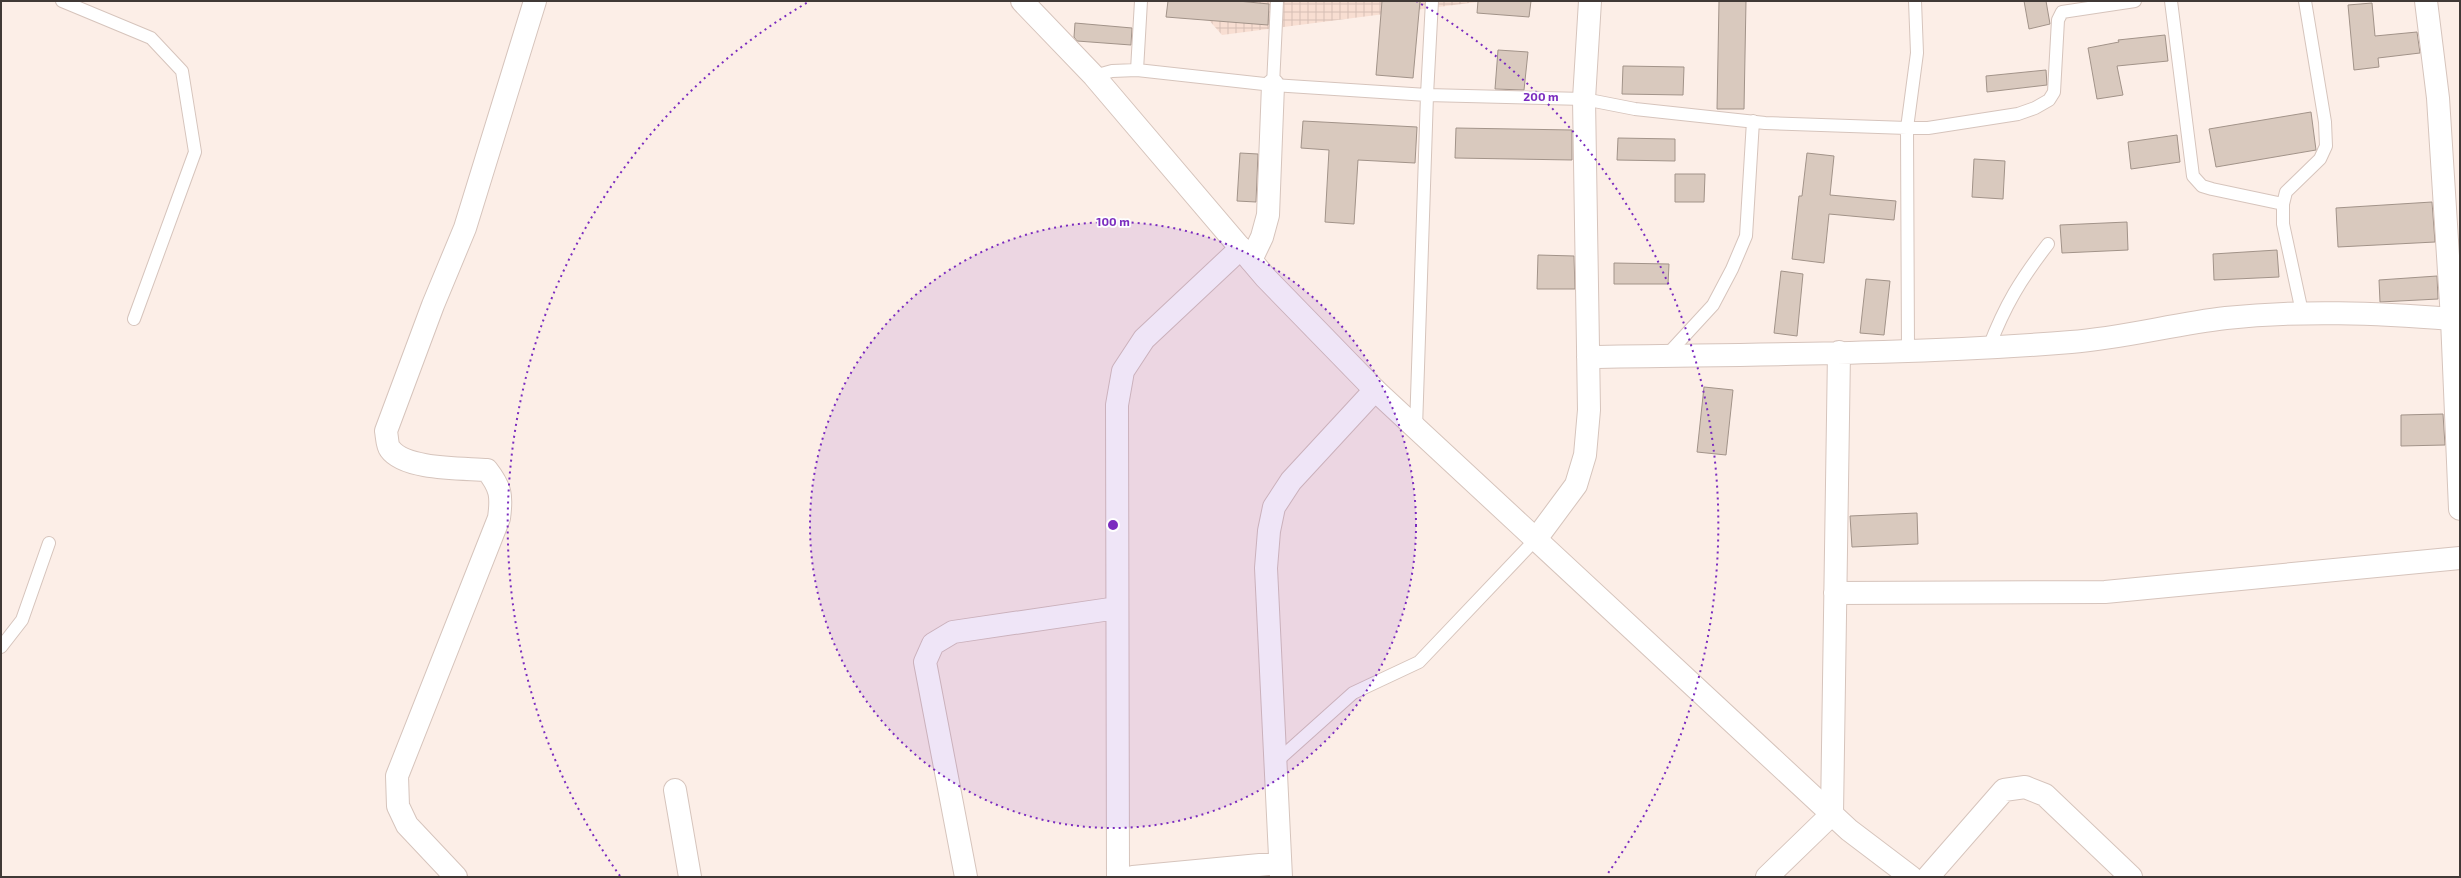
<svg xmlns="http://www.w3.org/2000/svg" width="2461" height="878" font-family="'Exo 2',sans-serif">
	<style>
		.industrial { fill: url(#industrial-grid) }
		.building { fill: #d9c9be; stroke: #a29389 }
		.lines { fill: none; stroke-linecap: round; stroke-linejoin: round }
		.lane-casing { stroke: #d6c4bc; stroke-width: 14 }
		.street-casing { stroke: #d6c4bc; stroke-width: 24 }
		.secondary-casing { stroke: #d6c4bc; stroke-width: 24 }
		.lane { stroke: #fff; stroke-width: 12 }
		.street { stroke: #fff; stroke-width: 22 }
		.secondary { stroke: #fff; stroke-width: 22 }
		.ring { fill: none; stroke: #7b2cbf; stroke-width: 2; stroke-dasharray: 2 4 }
		.centre { fill: #7b2cbf; stroke: #fefefe; stroke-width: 2 }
		.ring-label { font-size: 12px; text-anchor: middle; font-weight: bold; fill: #7b2cbf; stroke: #fefefe; stroke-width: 3.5; stroke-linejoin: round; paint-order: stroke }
	</style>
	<defs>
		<pattern id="industrial-grid" width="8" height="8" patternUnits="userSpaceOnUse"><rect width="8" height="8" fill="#f8ded2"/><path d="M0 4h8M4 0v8" fill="none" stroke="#d6bfb5"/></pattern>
	</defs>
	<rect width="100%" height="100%" fill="#fceee7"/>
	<path class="industrial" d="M1192 1H1485L1222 35Z"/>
	<path class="building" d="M1168 1H1238L1269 4 1268 25 1166 17Z
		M1382 1H1420L1413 78 1376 75Z
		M1478 1H1531L1529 17 1477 13Z
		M1719 1H1746L1744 109H1717Z
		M2024 1H2046L2050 24 2029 29Z
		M2372 3 2375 36 2417 32 2420 53 2378 58 2379 67 2354 70 2348 5Z
		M1075 23 1132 28 1131 45 1077 41 1074 37Z
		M2165 35 2168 61 2117 66 2123 95 2097 99 2088 48 2119 42 2118 40Z
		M1498 50 1528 52 1524 90 1495 89Z
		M1623 66 1684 67 1683 95 1622 94Z
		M2046 70 2047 85 1987 92 1986 76Z
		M2311 112 2316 150 2216 167 2209 129Z
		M1303 121 1417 127 1415 163 1358 160 1354 224 1325 222 1329 150 1301 148Z
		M1456 128 1572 130V160L1455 158Z
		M2177 135 2180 162 2131 169 2128 142Z
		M1618 138 1675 139V161L1617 160Z
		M1240 153 1258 154 1256 202 1237 201Z
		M1807 153 1834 156 1830 195 1896 201 1894 220 1829 214 1824 263 1792 259 1799 196H1802Z
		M1974 159 2005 161 2003 199 1972 197Z
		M1675 174H1705L1704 202H1675Z
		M2432 202 2435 242 2338 247 2336 208Z
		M2127 222 2128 250 2062 253 2060 225Z
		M2277 250 2279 277 2214 280 2213 254Z
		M1538 255 1574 256 1575 289H1537Z
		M1614 263 1669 264 1668 284H1614Z
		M1781 271 1803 274 1797 336 1774 333Z
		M2437 276 2438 299 2380 302 2379 280Z
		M1866 279 1890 281 1884 335 1860 333Z
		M1704 387 1733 390 1726 455 1697 452Z
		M2443 414 2445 445 2401 446V415Z
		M1917 513 1918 544 1852 547 1850 516Z"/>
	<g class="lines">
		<g class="lane-casing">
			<path id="lane" d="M62 1 151 38 182 71 195 152 134 319
				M2171 1 2193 176 2202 186 2212 189 2283 204
				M1137 70 1141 1
				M1094 76 1112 71 1137 70 1273 85 1427 95 1584 99 1635 109 1765 123 1907 128H1928L2018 114 2035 108 2049 100 2054 92 2058 20 2062 12 2135 1
				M1273 85 1277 1
				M2302 312 2283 224V204L2286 192 2320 159 2326 146 2325 122 2305 1
				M1989 347C2005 305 2021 279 2048 244
				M1908 351 1907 128 1917 53 1915 1
				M1666 356 1713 305 1732 269 1746 236 1753 121
				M1416 428 1427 95 1432 1
				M1 647 22 620 49 543
				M1276 762 1353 693 1419 662 1536 539"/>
		</g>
		<g class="street-casing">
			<path id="street" d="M1251 260 1262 237 1268 215 1273 85
				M2452 319 2460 509
				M1588 357C1749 354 1911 355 2071 342 2123 338 2174 324 2226 318 2302 310 2376 313 2452 319L2438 98 2426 1
				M1536 539 1576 485 1585 455 1589 410 1584 99 1590 1
				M1835 593 2105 592 2460 558
				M675 790 690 877
				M456 877 407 825 398 806 397 776 499 518C502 496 501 488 487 470 463 468 405 470 390 449 387 445 387 436 386 431L433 305 465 228 535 1
				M966 877 925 662 933 644 953 632 1117 608
				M1118 877 1117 405 1123 371 1144 339 1241 248
				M1133 877 1280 863
				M1281 877 1266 568 1269 531 1274 507 1291 481 1375 390
				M1767 877 1832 814 1839 352
				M1928 877 2004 790 2025 787 2045 795 2131 877"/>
		</g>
		<g class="secondary-casing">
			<path id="secondary" d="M1022 1 1094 76 1266 278 1375 390 1849 830 1911 877"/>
		</g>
		<use href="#lane" class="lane"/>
		<use href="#street" class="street"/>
		<use href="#secondary" class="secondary"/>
	</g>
	<circle cx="1113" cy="525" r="303" fill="#7b2cbf" fill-opacity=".12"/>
	<g class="ring">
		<circle cx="1113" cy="525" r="303"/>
		<path d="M620 876A605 605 0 0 1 810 1M1416 1A605 605 0 0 1 1606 876"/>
	</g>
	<circle cx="1113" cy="525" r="6" class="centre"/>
	<g class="ring-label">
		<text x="1541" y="101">200 m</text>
		<text x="1113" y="226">100 m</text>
	</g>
	<rect width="2461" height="878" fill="none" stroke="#403936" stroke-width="4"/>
</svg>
